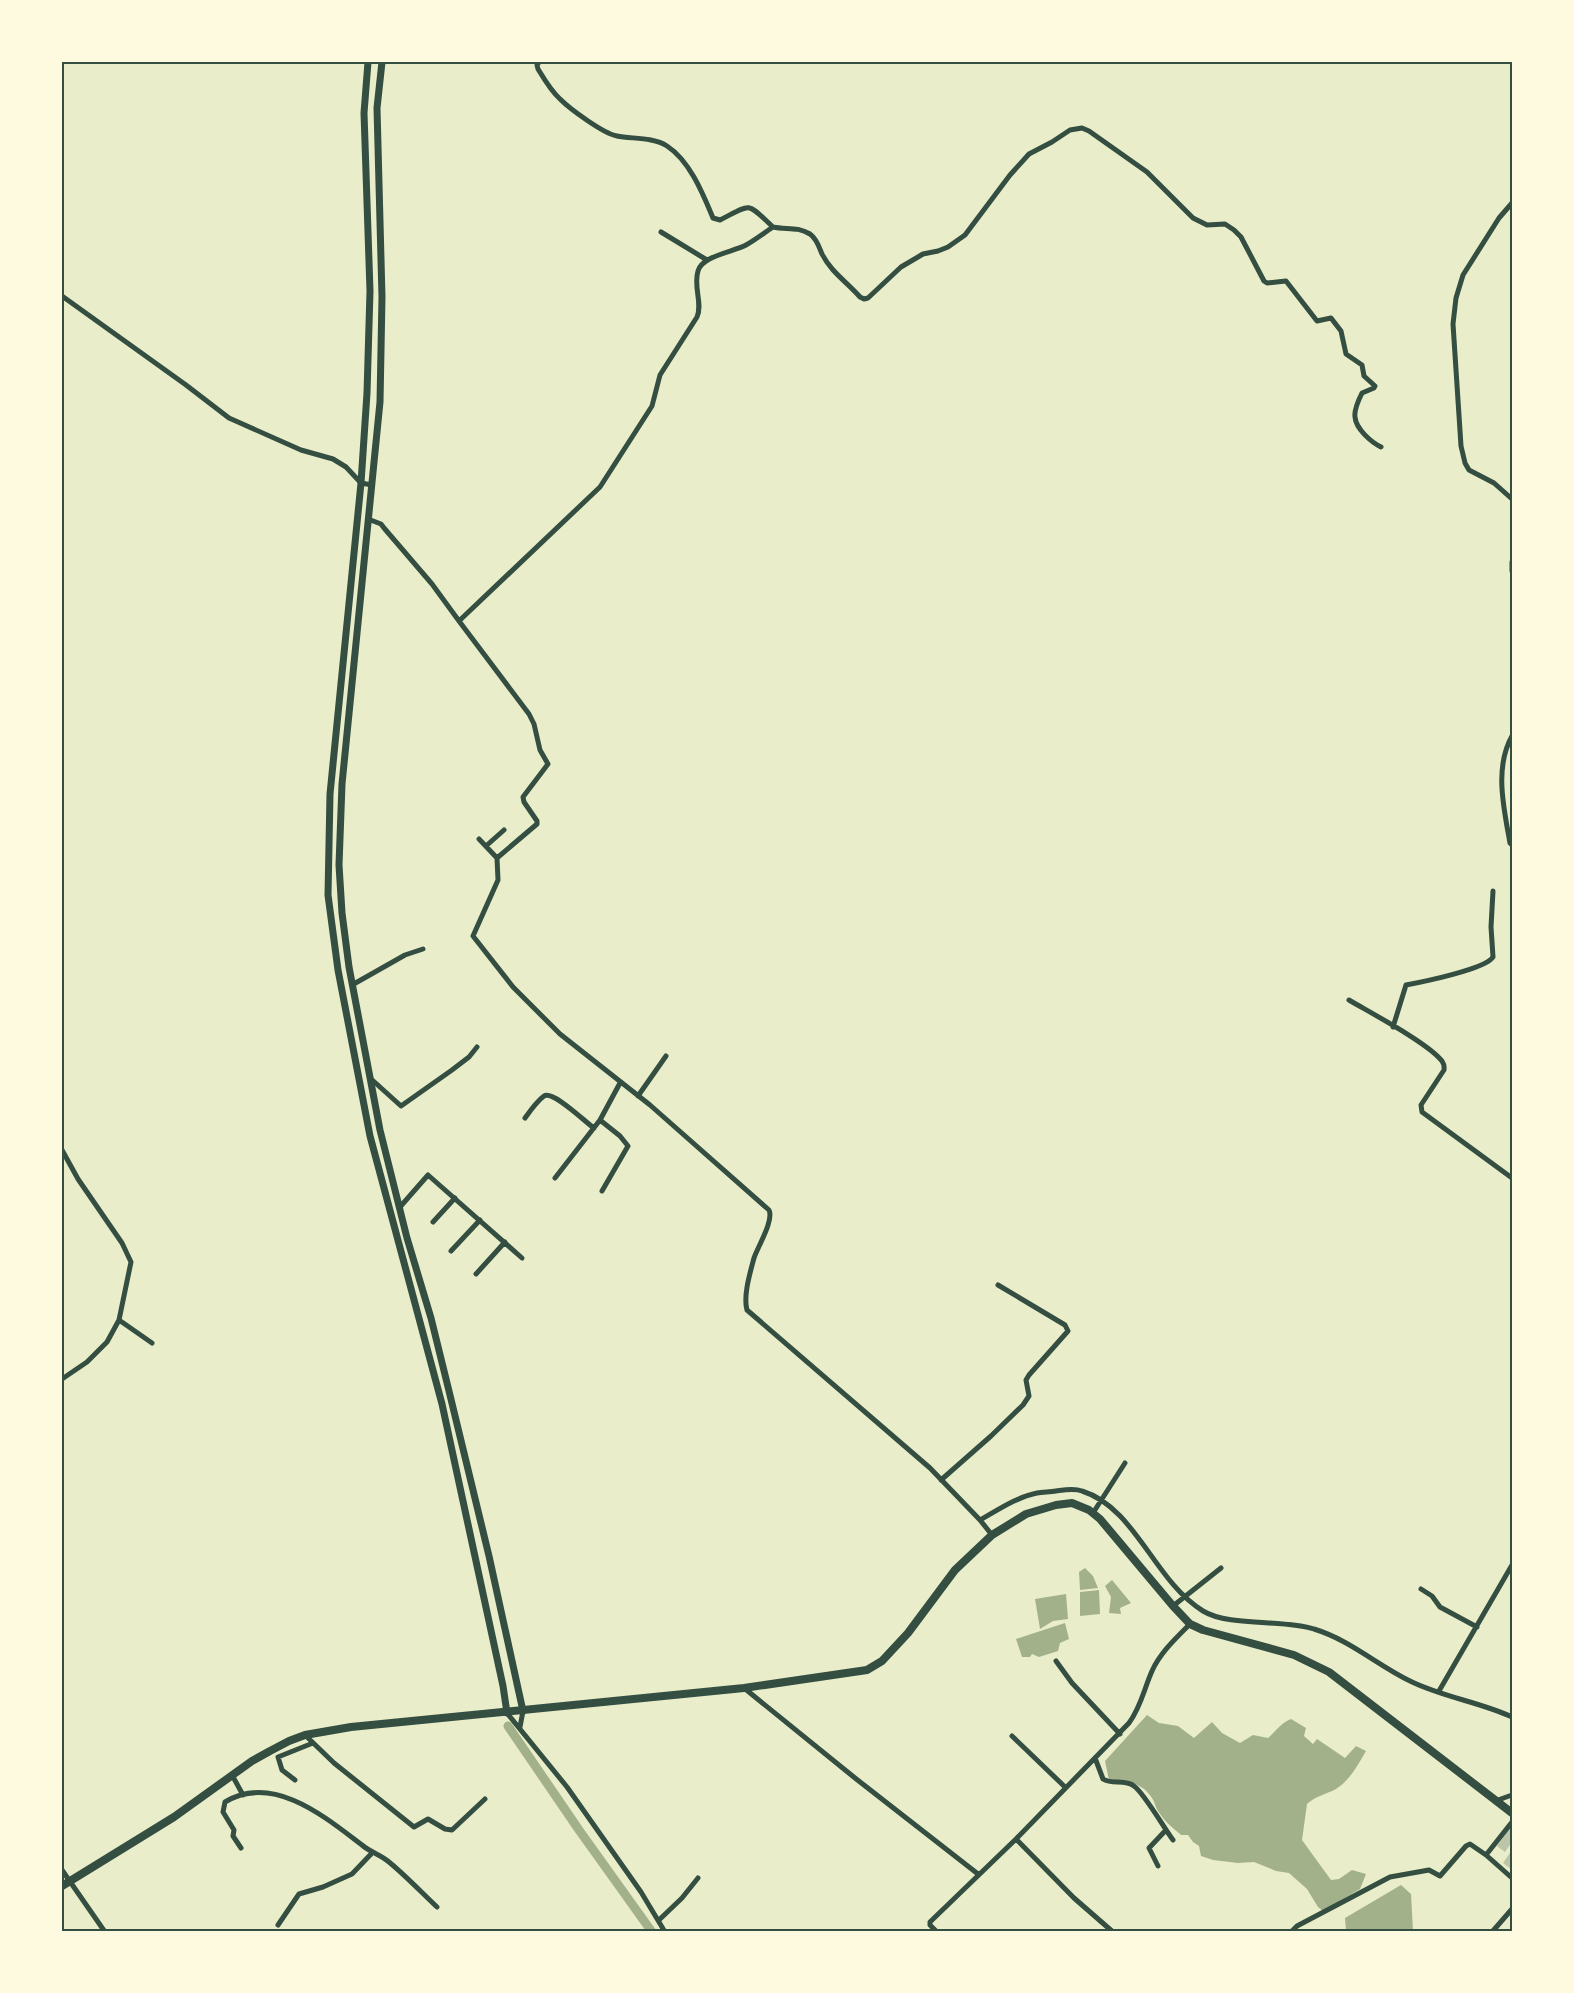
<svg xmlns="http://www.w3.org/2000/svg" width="1574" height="1993" font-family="'DM Sans',sans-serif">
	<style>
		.water { fill: #a3b18a }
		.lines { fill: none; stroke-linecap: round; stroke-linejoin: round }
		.canal { stroke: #a3b18a; stroke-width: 9 }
		.building { fill: #bcc5a7 }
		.minor { stroke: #344e41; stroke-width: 5 }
		.tertiary { stroke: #344e41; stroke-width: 7 }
		.secondary { stroke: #344e41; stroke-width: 8 }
		.neatline { fill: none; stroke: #344e41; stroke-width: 2 }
	</style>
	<rect width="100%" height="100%" fill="#e9edc9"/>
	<path class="water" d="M1085 1568 1093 1576 1098 1588 1080 1590 1079 1572Z
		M1112 1580 1131 1603 1120 1608 1121 1614 1109 1613 1111 1597 1105 1586Z
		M1099 1590 1100 1614 1080 1616V1592Z
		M1066 1594 1068 1619 1053 1621 1040 1629 1035 1599Z
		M1065 1623 1069 1639 1060 1643 1058 1651 1039 1657 1032 1654 1030 1657H1022L1016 1639Z
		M1147 1715 1159 1723 1178 1726 1194 1738 1212 1722 1222 1733 1240 1743 1253 1735 1268 1738C1276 1731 1281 1723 1291 1719L1306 1728 1304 1736 1313 1744 1317 1739 1345 1758 1356 1746 1366 1751C1358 1765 1350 1780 1336 1789 1325 1795 1317 1795 1307 1804L1302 1840 1331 1880 1339 1879 1352 1870 1366 1874 1360 1889 1323 1911 1318 1907 1307 1889 1289 1873 1276 1871 1254 1862 1238 1863 1213 1860 1201 1856 1199 1846 1193 1842 1188 1835H1181C1173 1828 1164 1821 1158 1811 1155 1807 1155 1802 1152 1798 1142 1782 1126 1781 1109 1780L1105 1761Z
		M1401 1885 1411 1894 1413 1931H1346L1345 1918Z"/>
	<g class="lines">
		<path class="canal" d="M508 1726 579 1830 652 1932"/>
	</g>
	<path class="building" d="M1512 1824V1842L1505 1852 1497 1846Z
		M1512 1850V1870L1503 1863Z"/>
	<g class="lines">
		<path class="minor" d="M539 62 537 65 538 69C544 79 551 91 560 99 570 109 604 134 617 136 632 139 653 137 667 146 690 161 703 194 713 218L720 220C753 203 746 202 773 227 764 233 755 240 746 245 733 252 702 256 698 271 693 287 703 304 697 317L660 375 652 406 600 487 459 621 529 714 534 724 540 750 548 764 523 797 524 802 537 821V824L497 858 498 880 473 936 513 987 560 1034 650 1105 769 1210C774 1221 758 1246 754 1258 750 1273 743 1296 747 1310L930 1468 980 1520 992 1535
			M1512 203 1499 218 1463 275 1456 298 1453 324 1461 446 1465 463 1469 470 1494 483 1512 499
			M773 227C786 230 797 226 810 234 817 239 819 247 822 254 831 272 847 282 860 297L864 299 868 298 901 267 923 254 938 251 948 247 965 235 1010 175 1029 154 1052 142 1070 130 1082 128 1089 131 1147 172 1193 218 1207 225 1225 224 1234 230 1241 237 1264 281 1267 283 1286 281 1317 321 1331 318 1341 331 1346 354 1362 365 1364 376 1375 386 1374 388 1362 393C1359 399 1354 410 1355 417 1356 429 1371 442 1381 447
			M661 232 707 260
			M62 296 186 385 229 418 301 450 333 459 346 467 361 483 372 485
			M368 519 381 524 384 528 432 584 459 621
			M1512 562V571
			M1512 736C1494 768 1504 809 1510 843L1512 845
			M479 839 497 858
			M486 846 504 830
			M352 985 405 955 423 949
			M1349 1000C1371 1013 1428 1043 1442 1061 1445 1066 1444 1065 1444 1070L1421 1105 1422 1112 1512 1178
			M1393 1027 1406 985C1422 982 1486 969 1493 957L1491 927 1493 891
			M370 1078 401 1106 452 1070 469 1057 477 1047
			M638 1096 666 1056
			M525 1118C530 1111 537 1101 544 1096 553 1090 585 1122 594 1128
			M62 1150 78 1179 122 1243 131 1262 119 1320 107 1342 87 1362 62 1379
			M555 1178 600 1120
			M602 1191 628 1146 620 1136 600 1120 620 1083
			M400 1207 428 1175 522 1258
			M433 1222 455 1198
			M451 1251 480 1220
			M476 1274 505 1242
			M119 1320 152 1343
			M941 1480 991 1436 1023 1405 1029 1396 1026 1380 1029 1375 1068 1331 1065 1325 998 1285
			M1093 1513 1125 1463
			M980 1520C998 1510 1017 1497 1037 1493 1043 1492 1050 1492 1056 1491 1064 1490 1074 1488 1082 1491 1136 1508 1154 1581 1203 1611 1229 1627 1284 1619 1314 1629 1350 1640 1377 1665 1410 1681 1442 1697 1480 1702 1512 1717
			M1421 1589 1432 1596 1440 1607 1477 1627
			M1173 1606 1221 1568
			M1056 1661 1072 1683 1120 1734
			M744 1688 855 1778 978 1874
			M1439 1691 1512 1565
			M507 1713 567 1787 641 1892 665 1932
			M520 1727 523 1711
			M305 1735 334 1763 414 1827 428 1819 445 1829 452 1830 485 1799
			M1012 1736 1065 1787
			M1095 1758 1103 1779C1112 1785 1125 1779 1134 1786 1144 1793 1164 1828 1173 1840
			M232 1775 243 1795
			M295 1780 282 1770 278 1757 313 1743
			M1498 1800 1512 1795
			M1016 1839 1074 1898 1113 1932
			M241 1848 233 1836 234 1830 223 1812 225 1802C273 1773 325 1817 362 1845 370 1852 381 1855 389 1862 406 1876 421 1892 437 1907
			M1486 1855 1512 1878
			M1158 1866 1149 1848 1166 1830
			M62 1870 105 1932
			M659 1920 682 1898 698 1878
			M278 1925 299 1894 323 1887 352 1874 373 1852
			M937 1932 930 1925V1922L1016 1839 1129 1723C1141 1707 1144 1689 1152 1671 1160 1653 1176 1638 1190 1624
			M1291 1932 1297 1926 1390 1877 1429 1870 1440 1876 1466 1846 1470 1844 1486 1855 1512 1822
			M1492 1932 1512 1909"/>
		<path class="tertiary" d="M368 62 364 113 370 291 367 393 361 483 330 794 328 895 338 970 370 1136 442 1404 503 1686 507 1713
			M382 62 377 108 382 297 380 402 342 784 339 865 342 913 349 967 380 1130 407 1238 431 1318 449 1391 489 1556 523 1711"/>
		<path class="secondary" d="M62 1886 174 1817 252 1761 270 1751 289 1741 305 1735 351 1727 744 1688 867 1670 882 1661 908 1633 955 1570 992 1535 1026 1514 1056 1505 1072 1503 1089 1510 1100 1519 1173 1606 1190 1624 1203 1630 1294 1655 1329 1672 1512 1813"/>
	</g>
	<rect width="1574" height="1993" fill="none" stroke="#fefae0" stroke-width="126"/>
	<rect x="63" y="63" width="1448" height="1867" class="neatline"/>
</svg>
